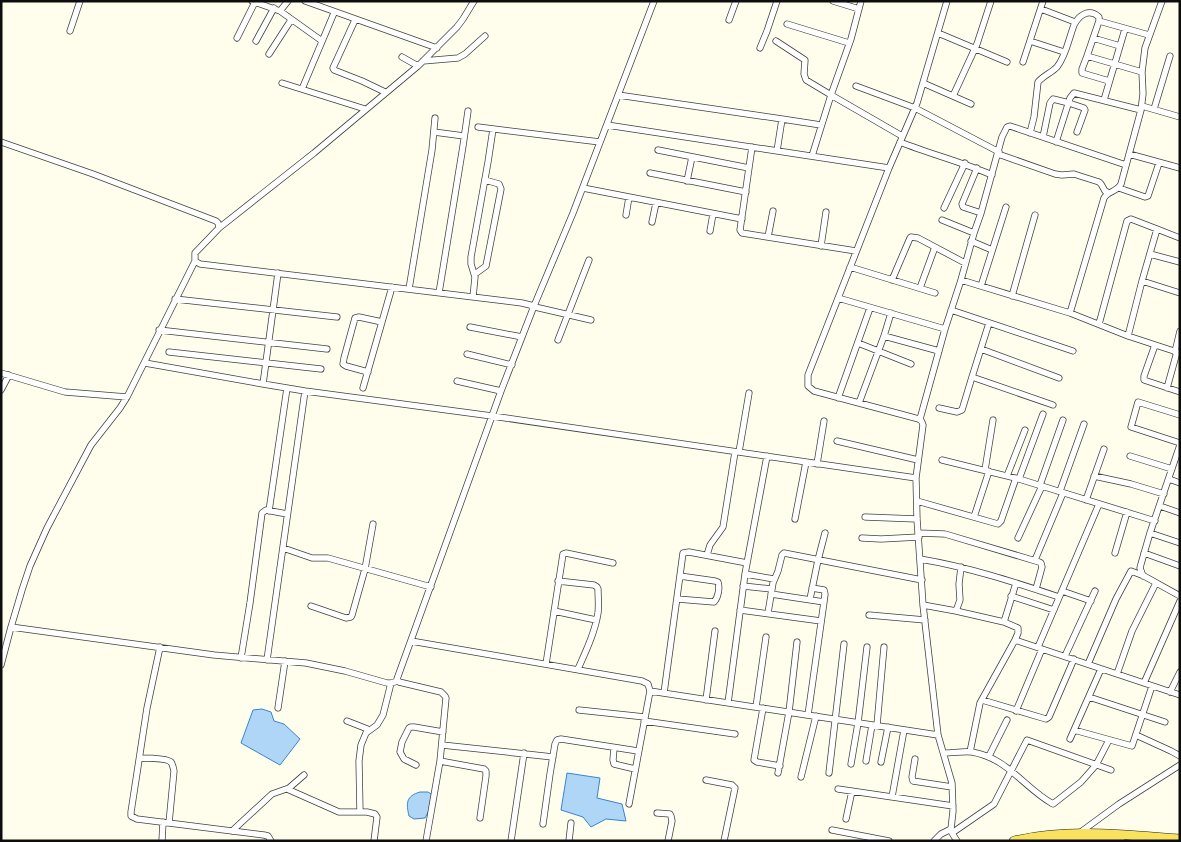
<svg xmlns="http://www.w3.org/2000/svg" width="1181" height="842" font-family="Literata,serif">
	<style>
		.water { fill: #b0d6f7; stroke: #3685cf }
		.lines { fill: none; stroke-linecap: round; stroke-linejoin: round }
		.street-casing { stroke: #404040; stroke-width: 7 }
		.primary-casing { stroke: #1e1e1e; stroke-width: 10 }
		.street { stroke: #fff; stroke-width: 5.5 }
		.primary { stroke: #fae261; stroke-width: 9 }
	</style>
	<rect width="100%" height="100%" fill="#fffdec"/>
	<path class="water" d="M262 709 271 712 274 721 284 724 300 739 280 765 241 743 253 710Z
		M567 773 600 778 597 798 622 804 626 821 606 819 591 827 583 817 561 810Z
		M420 792H428L433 795 431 807 425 818 414 819 409 816C406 803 406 796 420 792Z"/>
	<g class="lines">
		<g class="street-casing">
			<path id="street" d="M252 1 280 11 322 41
				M305 1 437 48
				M833 1 859 9
				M861 1 851 39 831 95 902 136
				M947 1 917 103 889 168 808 375V386L814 391 915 418C920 419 922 420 923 425L916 478 917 519 923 605 938 735 952 783 953 811 951 829 952 833 957 841
				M1041 9 1075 22
				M280 11 288 1
				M355 20 333 68 334 70 362 81 385 92
				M729 20 736 1
				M1099 21 1087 56 1142 72
				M787 24 849 43
				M70 31 80 1
				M938 33 1007 62
				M237 38 255 2
				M1093 38 1120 46
				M256 41 274 8
				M776 41 805 60 804 74 806 80 831 95 812 156
				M1030 41 1064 52
				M760 48 767 31 777 1
				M269 54 291 20
				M1087 56 1082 69V73L1109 81
				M402 57 418 66
				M423 61 458 58 465 54 485 36
				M1023 62 1043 1
				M282 83 365 109
				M923 83 971 104
				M856 86 915 108 999 152
				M302 89 334 13
				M618 95 782 119 777 151
				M953 96 977 44 991 1
				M1104 100 1125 29
				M1142 106 1180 117
				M1154 109 1170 56
				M782 119 821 125
				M607 125 889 168
				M478 127 600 142
				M434 132 464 136
				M1030 133 1034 117 1038 82C1043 76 1051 73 1057 67 1066 56 1069 38 1074 25 1079 15 1089 8 1099 17V21L1149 35
				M1043 137 1050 103 1053 99 1069 103 1084 108 1085 110 1077 132
				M1 142 93 174 216 221 218 223 219 228 195 253V261L200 264 522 303 534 306 501 391 397 679 399 682 441 692 445 696 446 698 440 761 426 841
				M900 142C930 154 962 162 992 175
				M1056 142 1070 98 1074 93 1141 110
				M752 147 740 230 742 233 856 251
				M658 150 749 168
				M998 154 1055 174 1062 175 1074 174 1080 176 1099 182 1101 184 1105 191 1109 193
				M1129 154 1180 168
				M977 168 962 204 963 207 981 213
				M650 173 746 192
				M687 181 692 157
				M583 188 742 219
				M1119 188 1145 197 1148 196 1159 163
				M944 208 965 163
				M626 215 629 197
				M942 220 974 233
				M652 222 656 203
				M219 228 314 153 418 66 457 27 463 19 474 1
				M710 231 713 214
				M768 237 773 211
				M971 241 992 250
				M821 246 826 212
				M1150 254 1180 262
				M850 267 935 293
				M475 274 486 266 501 189 499 184 485 180
				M892 280 910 238 911 237 918 238 965 263
				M961 280 974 233 981 213 1002 137 1007 127 1010 126 1126 165
				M1142 281 1180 293
				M981 286 1006 207
				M920 288 935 247
				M409 289 432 150 435 118
				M439 293 463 146 468 111
				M1012 296 1035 215
				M473 297 475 277 471 264V257L488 162 493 129
				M838 298 945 329
				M175 299 337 317
				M534 306 573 213 654 1
				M535 307 591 320
				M951 310 1073 351
				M1070 313 1104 198C1108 191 1117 192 1121 184L1141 110 1143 94 1142 72 1145 48 1162 1
				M989 323 972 377 1053 405
				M1099 324 1127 221 1131 219 1157 229
				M470 327 522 337
				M159 330 327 349
				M884 336 891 313
				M1128 336 1142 281 1157 229 1180 238
				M558 340 589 260
				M858 343 911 364
				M1155 345 1144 376V380L1180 392
				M981 349 1059 378
				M169 352 321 369
				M1175 352 1180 331
				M467 354 512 365
				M145 363 263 384 305 391 492 416 916 478
				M368 372 346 366 343 364 344 358 355 318 359 317 382 322
				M1 373 65 392 127 397
				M457 381 501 391
				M263 384 278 273
				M363 388 392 287
				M1167 388 1177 352
				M1 390 9 375
				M838 398 870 308
				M859 403 884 336 939 351
				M939 408 957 412 962 410 972 377
				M1180 415 1138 402 1131 427 1180 443
				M920 419 945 329 961 280 1070 313 1128 336 1180 353
				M837 441 918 460
				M739 452 749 393
				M1130 456 1172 469
				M942 460 1019 479 1155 521
				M817 464 824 421
				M985 470 993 420
				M1007 476 1025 430
				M1094 476 1131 484 1164 494
				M1019 479 1043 414
				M1169 479 1180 483
				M1040 485 1063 420
				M1060 491 1084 424
				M1086 500 1104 449
				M917 501 998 524 1001 521 1016 478
				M1160 506 1180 513
				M269 511 287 388
				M865 517 917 519
				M974 517 989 471
				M795 519 806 462
				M918 533 945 534 1039 562 1041 563 1042 567 1036 589
				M1150 533 1180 543
				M862 538 881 539 919 537
				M1018 538 1042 486
				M283 548 312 558H328L431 587
				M1115 553 1127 512
				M1144 553 1180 566
				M707 555 710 545 723 527 735 452
				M920 559C968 567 1014 582 1059 597
				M1035 560 1063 493
				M745 574 774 579
				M1143 576 1140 568 1141 564 1150 533 1180 445
				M558 581 594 585 597 587 598 589C598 597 599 605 598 613 595 632 586 651 578 669
				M743 586 772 589
				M812 588 824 590 825 594 824 602
				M1062 591 1091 601
				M771 594 824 602 808 715
				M1011 596 1054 610
				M677 599 714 602C718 598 720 588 718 582L715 581 680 576
				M810 599 818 560 825 533
				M923 605 956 611 1004 622 1018 628V633L1015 640 1180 695
				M311 606 346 618 351 617 352 615 365 569 373 524
				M740 610 821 621
				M554 611 596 620
				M956 611 960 600 959 584 961 567
				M768 613 773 583 778 571 782 555 784 553 922 580
				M869 615 925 620
				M1004 622 1016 583
				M11 627 214 655 306 663 345 671 387 683H391L398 681
				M411 641 642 681 648 684 650 691
				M160 647 147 708 131 812V816L137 819 264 835 268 836 271 841
				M1038 647 1099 504
				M1065 656 1095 591
				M241 658 250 603 262 513 266 510 287 514
				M267 660 305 391
				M546 664 563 554 566 553 613 563
				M1088 664 1116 599 1131 571 1144 576 1180 596
				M1 665 11 627 22 590 30 566 47 528 91 445 120 408 127 397 195 261
				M1117 674 1132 631 1156 583
				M1144 683 1180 601
				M1170 692 1180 672
				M664 693 683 553 689 552 747 563
				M1089 697 1165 722
				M706 700 715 631
				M982 700 1046 719 1049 717 1074 659
				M728 703 745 574 767 456
				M756 707 766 637
				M278 708 285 661
				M763 708 754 760 757 762 780 766
				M579 710 645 717
				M1016 711 1042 649
				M347 721 370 730
				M644 721 735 734
				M877 725 884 647
				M1074 730 1132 746 1152 686
				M1136 735 1171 751 1180 756
				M1070 739 1101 669
				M442 745 553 757
				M614 748 613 760 614 764 635 769
				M970 752 980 703 1015 640
				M944 753C953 753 963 751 972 752 1008 758 1024 788 1053 804L1081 782 1096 765 1109 740
				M989 756 1007 720
				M140 758C147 758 166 758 171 762 173 765 173 767 174 771L169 823
				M915 759 912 777 913 781 952 787
				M440 761 484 769 486 771V776L480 818
				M866 761 872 725
				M881 762 888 727
				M851 764 858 723 867 647
				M416 765 404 759 400 752 402 742 409 728 411 727H414L443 732
				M778 773 789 712 797 642
				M829 773 844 644
				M801 777 816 716
				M706 780 732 785 735 788 724 841
				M287 789 339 812H367L375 814 377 817 374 841
				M838 789 953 806
				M892 797 904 730
				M629 804 650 691 938 735
				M360 812 359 761 361 745 366 733 377 725 383 715 391 683
				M657 813 670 814 671 816 672 821 668 841
				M846 819 852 791
				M543 824 550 774 555 744 557 740 561 739 638 751
				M832 830 889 841
				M232 831 272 794 289 788 304 775
				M952 833 994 804 1027 740 1111 770
				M1078 834 1119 804 1180 765
				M162 841 163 822
				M511 841 524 753
				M569 841 571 823
				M934 841 941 834 951 829"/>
		</g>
		<g class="primary-casing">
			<path id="primary" d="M1014 841C1069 828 1125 835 1180 839
				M1055 841 1072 839 1120 841"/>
		</g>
		<use href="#street" class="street"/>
		<use href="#primary" class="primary"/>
	</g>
	<rect width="1181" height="842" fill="none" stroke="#0d0d0d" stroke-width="5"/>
</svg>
